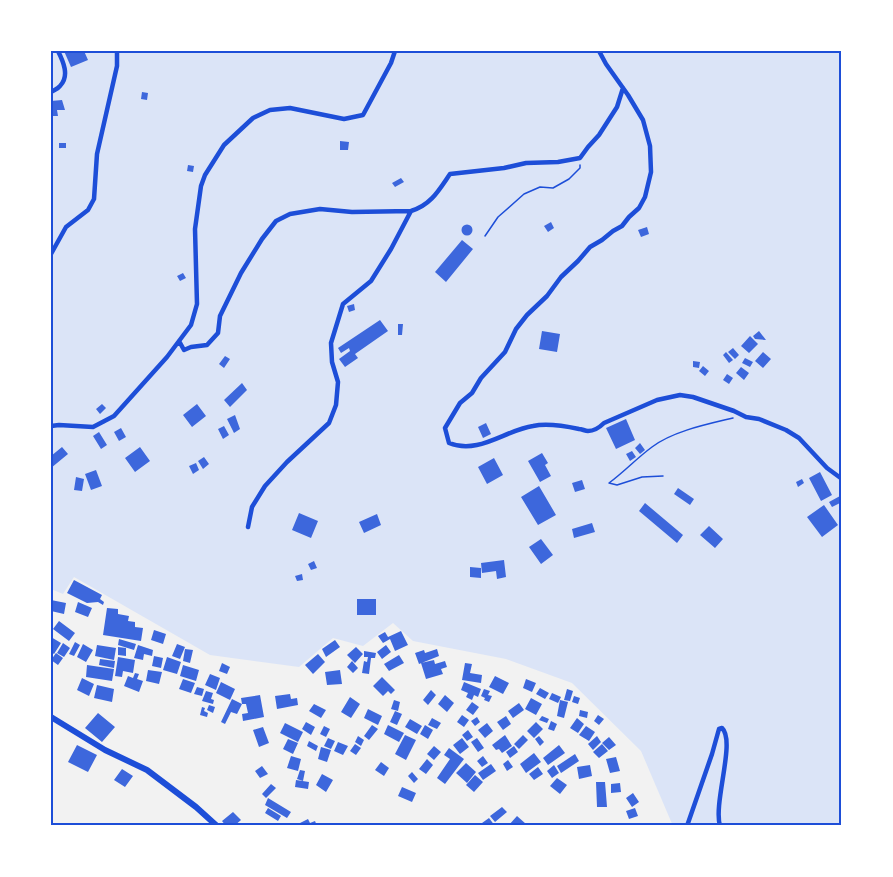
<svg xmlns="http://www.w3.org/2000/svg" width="893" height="877" font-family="'Space Grotesk',sans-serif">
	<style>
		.green { fill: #dbe4f7 }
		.building { fill: #3d67dc }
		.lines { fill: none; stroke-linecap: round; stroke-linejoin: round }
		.path { stroke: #1d4ed8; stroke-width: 1.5 }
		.minor { stroke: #1d4ed8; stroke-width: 4.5 }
		.tertiary { stroke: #1d4ed8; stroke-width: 6 }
		.neatline { fill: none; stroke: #1d4ed8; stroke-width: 2 }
	</style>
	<rect width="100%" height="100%" fill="#f2f2f2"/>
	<path class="green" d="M51 51H842V826H673L641 751 572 683 506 659 413 641 393 623 363 646 333 638 299 667 210 655 74 577 63 594 51 589Z"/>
	<path class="building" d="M64 51H84L88 60 71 67Z
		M142 92 148 93 147 100 141 99Z
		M62 100 65 110H57L58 116H52L51 101Z
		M340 141 349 142 348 150H340Z
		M59 143H66V148H59Z
		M188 165 194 166 193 172 187 171Z
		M401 178 404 182 395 187 392 183Z
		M551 222 554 228 548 232 544 226Z
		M461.5 230a5.5 5.5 0 1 1 11 0a5.5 5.5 0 1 1-11 0Z
		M647 227 649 234 641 237 638 230Z
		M462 240 473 249 446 282 435 272Z
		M183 273 186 278 180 281 177 276Z
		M354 304 355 310 349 312 347 306Z
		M380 320 388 331 355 354 358 358 345 367 339 359 350 351 349 348 341 353 338 348Z
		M398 324H403L402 335H398Z
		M542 331 560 334 557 352 539 349Z
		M759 331 766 340 755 339 753 336Z
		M750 336 758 344 749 353 741 346Z
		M733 348 739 355 735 359 728 352Z
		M726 352 733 360 729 363 723 355Z
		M763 352 771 359 763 368 755 361Z
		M225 356 230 359 224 368 219 364Z
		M745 358 753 362 750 367 742 363Z
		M693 361 700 362 699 368 693 367Z
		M703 366 709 371 705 376 699 371Z
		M741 367 749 373 744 380 736 373Z
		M727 374 733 378 729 384 723 380Z
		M242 383 247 390 230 407 224 400Z
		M102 404 106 408 100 414 96 409Z
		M197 404 206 416 192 427 183 415Z
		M235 415 240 429 234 433 227 419Z
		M626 419 635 440 616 449 606 428Z
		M486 423 491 434 483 438 478 427Z
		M224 426 229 435 223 439 218 429Z
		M121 428 126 437 119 441 114 432Z
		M99 432 107 445 101 449 93 436Z
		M640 443 645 450 640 454 635 448Z
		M62 447 68 454 51 468V456Z
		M140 447 150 461 135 472 125 458Z
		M632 451 636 457 630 461 626 454Z
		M542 453 548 463 545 465 551 476 540 482 528 461Z
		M204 457 209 464 203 469 198 461Z
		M494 458 503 475 487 484 478 467Z
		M196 463 199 470 193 474 189 466Z
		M96 470 102 486 91 490 85 474Z
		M820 472 832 495 821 501 809 478Z
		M76 477 84 479 82 491 74 490Z
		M802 479 804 483 798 487 796 482Z
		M582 480 585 489 575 492 572 483Z
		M539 486 556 515 538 525 521 497Z
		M678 488 694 499 690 505 674 494Z
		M840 496 842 502 832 507 829 502Z
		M645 503 683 535 677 543 639 511Z
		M824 505 838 525 822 537 807 517Z
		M299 513 318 521 311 538 292 530Z
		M377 514 381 525 364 533 359 522Z
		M592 523 595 532 574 538 572 529Z
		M709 526 723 539 715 548 700 535Z
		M541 539 553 555 541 564 529 547Z
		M504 560 506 577 497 579 496 571 482 573 481 563Z
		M314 561 317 568 311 570 308 564Z
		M470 567 481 568V578L470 577Z
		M302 574 303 580 297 581 295 576Z
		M74 580 102 595 100 599 104 602 103 605 98 602 87 603 67 593Z
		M357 599H376V615H357Z
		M51 600 66 603 64 614 51 611Z
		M78 602 92 608 88 617 75 612Z
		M107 608 118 609V614L129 616 128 621 135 622V627L143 628 141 641 103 635Z
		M59 621 75 633 69 641 53 629Z
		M154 630 166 634 163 644 151 640Z
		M401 631 408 645 395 651 390 639 383 643 378 636 385 632 388 637Z
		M51 637 61 643 54 654 51 652Z
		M119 639 136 644 134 650 118 645Z
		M335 640 340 647 326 657 322 649Z
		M75 642 80 645 74 656 69 654Z
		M63 643 70 648 64 657 57 653Z
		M83 644 93 650 86 662 77 657Z
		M177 644 185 647 180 659 172 656Z
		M97 645 116 648 114 660 95 656Z
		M138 645 153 650 152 656 144 654 143 660 134 658Z
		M386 645 391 652 382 659 377 652Z
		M118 647 126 648V656L118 655Z
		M356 647 363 654 355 663 347 655Z
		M185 649 193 650 190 663 183 661Z
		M437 649 439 656 419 664 415 653 424 650 425 653Z
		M364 651 376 653 375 658H371L369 674 362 673 364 661 367 662 368 657H364Z
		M56 653 63 658 58 665 51 660Z
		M318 654 325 662 313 674 305 665Z
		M399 655 404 663 389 671 384 664Z
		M154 656 163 658 161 668 152 666Z
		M118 657 135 660 133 673 123 671 122 677 115 676Z
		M167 657 181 662 177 674 163 670Z
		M100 659 115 661 114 668 99 665Z
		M434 660 435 664 445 661 447 667 441 669 443 674 426 679 421 663Z
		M352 661 358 668 353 673 347 667Z
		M222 663 230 667 227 674 219 671Z
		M465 663 472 664 470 673 482 675 481 683 462 680Z
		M87 665 114 669 112 681 86 677Z
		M183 665 199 670 196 681 180 676Z
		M148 670 162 672 159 684 146 681Z
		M340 670 342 684 327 685 325 672Z
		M135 673 139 674 137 679 143 681 139 692 124 686 128 676 133 678Z
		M210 674 220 678 216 690 205 685Z
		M495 676 509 683 503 694 489 687Z
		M382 677 395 690 391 694 388 691 383 696 373 686Z
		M82 678 94 684 89 696 77 690Z
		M183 679 195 683 191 693 179 689Z
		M526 679 536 683 532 692 523 688Z
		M221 682 235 689 230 700 216 693Z
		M464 682 481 689 478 697 474 695 472 700 466 697 468 693 461 690Z
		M97 685 114 689 112 702 94 698Z
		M197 687 204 689 202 696 194 694Z
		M540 688 549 693 545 699 536 694Z
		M484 689 490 691 488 695 492 696 489 702 484 700 485 698 481 696Z
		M567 689 573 691 570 701 564 700Z
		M431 690 436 695 428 705 423 700Z
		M206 691 213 693 211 699 214 700 213 704 202 701Z
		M552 693 561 697 558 703 549 699Z
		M290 694 291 699 297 698 298 705 277 709 275 696Z
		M260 695 264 717 243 721 242 714 248 713 246 704H242L241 698Z
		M445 695 454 703 447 712 438 704Z
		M574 696 580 698 578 704 572 702Z
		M350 697 360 704 351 718 341 712Z
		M531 698 542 704 536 715 525 709Z
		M232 699 242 704 237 714 231 712 225 724 221 722Z
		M394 700 400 702 398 711 391 709Z
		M560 700 568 702 564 718 557 716Z
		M472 702 479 707 473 715 466 710Z
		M519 703 524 710 513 718 508 711Z
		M314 704 326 710 321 718 309 711Z
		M209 705 215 707 213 713 207 710Z
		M202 707 205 708 204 711 208 713 207 717 200 715Z
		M368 709 382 716 378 725 364 718Z
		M580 710 588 712 587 718 579 716Z
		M395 711 402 714 397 725 390 722Z
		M98 713 115 727 102 742 85 728Z
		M462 715 469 720 464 727 457 722Z
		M598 715 604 719 599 725 594 721Z
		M506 716 511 724 503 730 497 722Z
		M542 716 549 719 547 723 539 720Z
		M477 717 480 722 475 726 471 721Z
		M432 718 441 723 437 729 428 725Z
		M577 718 584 724 578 733 570 728Z
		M410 719 422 726 417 734 405 727Z
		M551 721 557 724 554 731 548 729Z
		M306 722 315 727 311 735 302 729Z
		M536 722 543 729 534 738 527 731Z
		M285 723 303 732 298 742 280 733Z
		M487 723 493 731 485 738 478 730Z
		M372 725 378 729 369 740 364 736Z
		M388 725 404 733 399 742 384 734Z
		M425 725 433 730 428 739 420 734Z
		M324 726 330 729 326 737 320 734Z
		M586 726 595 732 589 741 579 735Z
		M263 727 269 743 259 747 253 730Z
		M468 730 473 737 467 741 462 735Z
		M405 735 416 740 406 760 395 754Z
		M505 735 512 746 502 753 499 749 496 750 492 745Z
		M523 735 528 740 519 749 514 744Z
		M358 736 364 740 361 746 355 742Z
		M539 736 544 742 540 746 535 739Z
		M597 736 601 742 593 750 588 744Z
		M609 737 616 745 609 750 602 743Z
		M328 738 335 741 331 749 324 746Z
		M462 738 469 747 460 754 453 745Z
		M477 738 484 748 478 752 471 742Z
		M288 739 298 743 293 754 283 749Z
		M309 741 318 746 316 751 307 746Z
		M338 742 348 746 343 755 334 751Z
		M355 744 361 748 356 755 350 751Z
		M602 744 608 751 599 758 593 752Z
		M77 745 97 755 88 772 68 762Z
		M559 745 565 753 548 765 543 758Z
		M434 746 441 752 434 760 427 754Z
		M514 746 518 752 510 758 506 752Z
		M321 747 331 750 327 762 318 759Z
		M449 748 464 759 445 784 437 778 450 759 444 755Z
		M534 753 541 762 526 773 520 764Z
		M575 754 579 761 561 773 557 766Z
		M291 756 301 759 298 771 287 768Z
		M483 756 488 763 482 767 477 761Z
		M616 757 620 771 610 773 606 759Z
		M427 759 433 765 426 774 419 769Z
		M508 760 513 767 507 771 503 764Z
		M381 762 389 768 384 776 375 770Z
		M466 763 476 772 467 783 456 773Z
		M491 764 496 771 483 780 478 773Z
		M554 765 559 773 552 778 547 771Z
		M590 765 592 776 579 779 577 767Z
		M262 766 268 774 260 778 255 771Z
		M538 767 543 774 534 780 529 774Z
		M122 769 133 776 125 787 114 780Z
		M300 770 305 771 303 781 297 779Z
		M412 772 418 779 414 783 408 776Z
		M322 774 333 780 326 792 316 785Z
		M475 775 483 782 474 792 466 785Z
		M557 778 567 785 560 794 550 786Z
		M296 780 309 782 308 789 295 787Z
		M596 782H605L607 807H597Z
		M620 783 621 792 611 793V784Z
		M271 784 276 788 266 798 262 794Z
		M402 787 416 793 412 802 398 796Z
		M633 793 639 802 632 807 626 798Z
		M268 798 291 812 287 818 265 805Z
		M502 807 507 812 495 822 490 816Z
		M268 808 281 816 278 821 265 813Z
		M635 808 638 816 629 819 626 811Z
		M233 812 241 820 234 826H226L222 821Z
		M517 816 526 824 524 826H508Z
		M489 818 495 826H485L482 823Z
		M308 819 310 823 315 821 317 826H294Z"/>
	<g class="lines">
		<path class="path" d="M485 236 498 217 524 194 540 187 553 188 569 179 580 168V165
			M663 476 642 477 617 485 609 483C624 472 637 458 652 447 673 431 708 424 733 418"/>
		<path class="minor" d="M599 51 606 64 628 95 643 120 650 146 651 172 645 197 639 208 629 217 622 226 613 231 602 240 590 247 578 261 561 277 547 296 527 315 516 329 505 352 481 378 472 393 460 403 445 428 449 443C479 455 505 430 533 426 547 423 565 426 579 429 582 429 585 431 588 431 594 431 600 427 604 423L657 400 680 395 693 397 734 411 746 417 759 419 786 430 799 438 827 468 842 479
			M51 92C54 90 58 89 60 86 70 76 63 61 58 51
			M51 254 66 227 88 210 94 199 97 154 117 66V51
			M179 341 184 350 191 347 207 345 218 333 220 316 241 273 262 239 276 221 290 214 320 209 352 212 411 211C431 205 439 190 450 174L504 168 526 163 558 162 580 158 588 147 599 135 617 107 623 88
			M51 426 59 425 93 427 114 416 167 357 191 325 197 304 195 229 201 186 205 175 224 145 253 118 270 110 290 108 344 119 363 115 391 63 395 51
			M248 527 252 507 265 486 287 462 329 423 336 405 338 382 332 362 331 343 343 304 371 281 391 249 411 211
			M687 826 712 754 719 729 722 728C736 741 713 803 720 826"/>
		<path class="tertiary" d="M51 717 105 750 147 770 196 807 217 826"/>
	</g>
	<rect width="893" height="877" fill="none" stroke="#ffffff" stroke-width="105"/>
	<rect x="52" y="52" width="788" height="772" class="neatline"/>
</svg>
